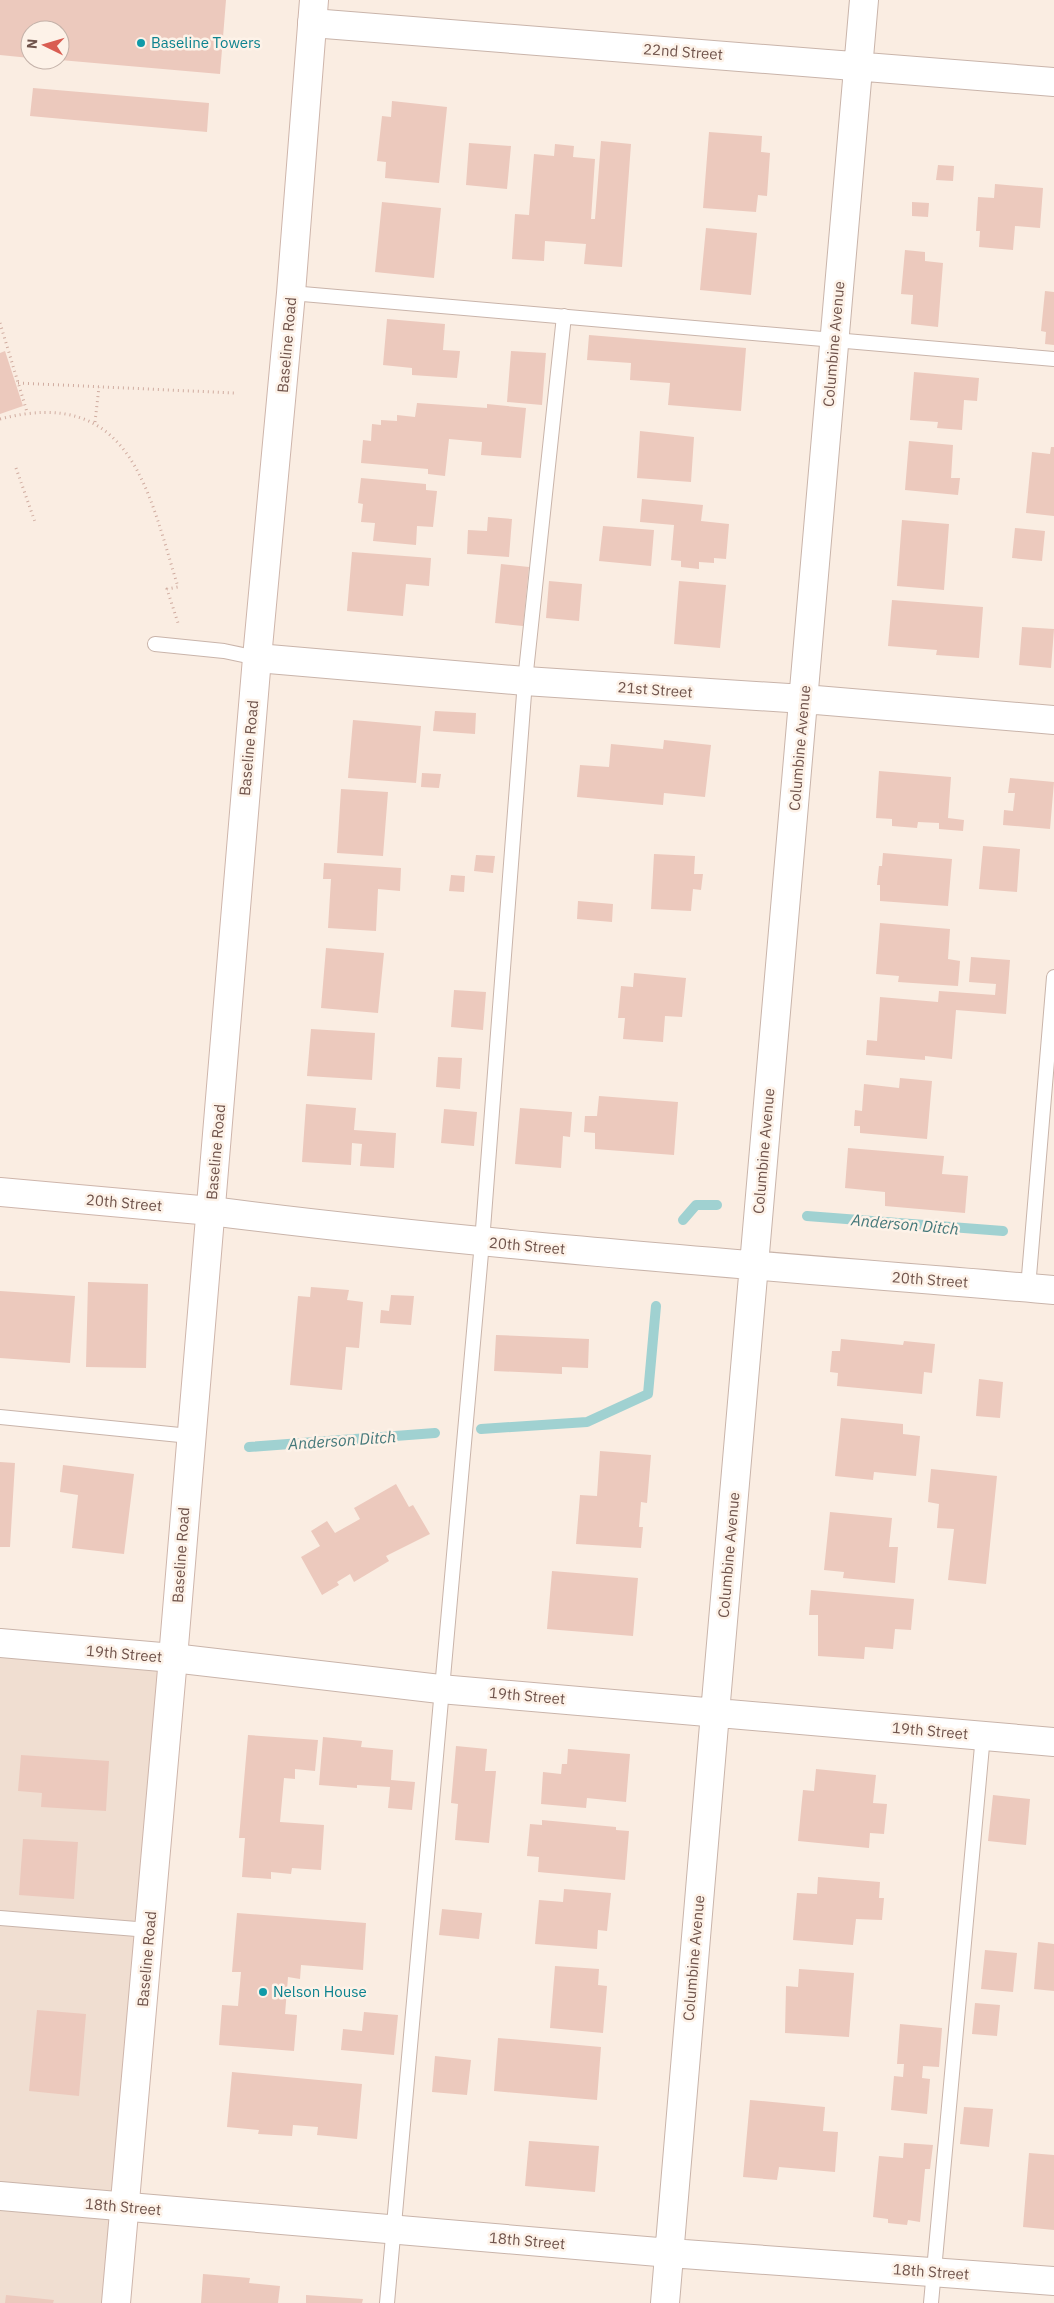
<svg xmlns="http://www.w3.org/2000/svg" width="1054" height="2303" font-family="'IBM Plex Sans',sans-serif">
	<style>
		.residential { fill: #f0ded1 }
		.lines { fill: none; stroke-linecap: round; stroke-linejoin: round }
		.stream { stroke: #a0d1d1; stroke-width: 10 }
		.building { fill: #ecc9bd }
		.lane-casing { stroke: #c9b4aa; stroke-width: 16 }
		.street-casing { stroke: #c9b4aa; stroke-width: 30 }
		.secondary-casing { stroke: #ceb5ab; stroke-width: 30 }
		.path { stroke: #d0aca0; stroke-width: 3; stroke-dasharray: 1 4; stroke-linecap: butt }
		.lane { stroke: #fff; stroke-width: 14 }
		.street { stroke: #fff; stroke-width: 28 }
		.secondary { stroke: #fff; stroke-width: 28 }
		.culture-dot { fill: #0f9aa8; stroke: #fdf2e8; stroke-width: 2 }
		.labels { text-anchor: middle; stroke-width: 5; stroke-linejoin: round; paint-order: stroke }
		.culture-label { font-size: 15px; fill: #0d838f; stroke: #fdf2e8; text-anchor: start }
		.street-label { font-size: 15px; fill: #6f534b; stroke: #fdf2e8 }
		.water-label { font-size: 16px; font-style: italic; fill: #44787a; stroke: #fdf2e8 }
	</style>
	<rect width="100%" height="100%" fill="#faede2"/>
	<path class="residential" d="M0 1648 173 1658 117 2303H0Z"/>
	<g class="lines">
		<path class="stream" d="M807 1216 1003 1231
			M683 1220 696 1205H717
			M481 1429 587 1422 648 1394 656 1306
			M249 1447 435 1433"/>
	</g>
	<path class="building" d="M0 0H226L220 74 60 60V30H30V58L0 55Z
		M33 88 209 103 207 132 30 116Z
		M392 101 447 107 439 183 385 178 386 162 377 161 382 116 391 117Z
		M709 132 762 136 761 152 770 153 767 196 758 195 756 212 703 208Z
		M601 141 631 144 622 267 584 264 586 244 545 241 544 261 512 259 515 214 529 215 534 154 554 156 555 144 574 146 573 157 595 159 591 219H595Z
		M469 143 511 146 507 189 466 185Z
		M938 165 954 166 953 181 936 180Z
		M995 184 1043 188 1040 228 1015 226 1013 250 979 247 980 231H976L978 197 994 198Z
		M382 202 441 208 434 278 375 272Z
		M912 202 929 203 928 217 912 216Z
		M706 228 757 233 751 295 700 290Z
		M905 250 925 252V261L943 263 938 327 911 324 913 295 901 294Z
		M1045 291 1054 292V345L1045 344 1046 332 1041 331Z
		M387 319 445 324 443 350 460 351 457 378 412 375V368L383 365Z
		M589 335 746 348 741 411 668 405 670 383 630 380 631 363 587 360Z
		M5 351 23 406 0 414V353Z
		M511 351 546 353 542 405 507 402Z
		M914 372 979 378 977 401 964 400 962 430 937 428 938 422 910 420Z
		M417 403 487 408V404L526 408 521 458 481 455 482 442 449 439 445 476 428 474V469L361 463 363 440 371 441 372 424 381 425V420L397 421V415L415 417Z
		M640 431 694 437 691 482 637 478Z
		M909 441 953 445 951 478H960L958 495 905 490Z
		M1051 447H1054V516L1026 513 1032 452 1050 454Z
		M361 478 426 484V490L437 491 433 527 417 526 416 545 373 541 375 523 361 522 363 504 358 503Z
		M642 499 703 505 701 521 729 524 726 559 714 558V563L699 562V569L681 567V561L671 560 674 525 640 522Z
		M488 517 512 519 509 557 467 554 468 530 487 531Z
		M902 520 949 524 944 590 897 586Z
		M603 526 654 530 651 566 599 561Z
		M1015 528 1045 531 1042 561 1012 558Z
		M352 552 431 558 429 586 406 584 403 616 347 611Z
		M501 564 529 567 523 626 495 623Z
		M549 581 582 584 579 621 546 618Z
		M679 581 726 585 720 648 674 644Z
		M892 600 983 607 979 658 936 655 937 650 888 646Z
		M1022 627 1054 629 1051 668 1019 665Z
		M435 711 476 713 475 734 433 731Z
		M353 720 421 726 416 783 348 778Z
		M664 740 711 745 705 797 664 793 663 805 577 797 580 765 609 767 611 744 663 749Z
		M879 771 951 777 948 818 964 820 963 831 939 829V823L918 822 917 828 892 826V819L876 818Z
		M422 773 441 774 439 788 421 787Z
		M1010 778 1054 782 1050 829 1003 825 1004 810 1013 811 1015 793H1008Z
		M341 789 388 792 383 856 337 853Z
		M983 846 1020 849 1017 892 979 889Z
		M883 853 952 859 948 906 880 901V885H877L879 866H882Z
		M654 854 695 856 694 874H703L701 890 693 889 691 911 651 909Z
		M476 855 495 856 493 873 474 871Z
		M324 863 401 868 400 891 378 889 376 931 328 928 331 879H323Z
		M451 875 465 876 464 892 449 891Z
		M578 901 613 904 612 922 577 919Z
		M880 923 950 929 948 959 960 961 958 986 898 982 899 976 876 974Z
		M326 948 384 953 378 1013 321 1008Z
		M971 957 1010 960 1006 1014 956 1010 952 1059 925 1056V1060L866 1055 867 1040 877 1041 880 997 938 1002 939 991 995 995 996 984 969 982Z
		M634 973 686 978 682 1017 665 1016 663 1042 623 1039 625 1018H618L621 986 633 987Z
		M454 990 486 992 483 1030 451 1027Z
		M311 1029 375 1033 372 1080 307 1076Z
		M438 1057 462 1058 460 1089 436 1087Z
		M900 1078 932 1081 927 1139 860 1133V1126H854L855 1110 862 1111 864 1084 899 1088Z
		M599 1096 678 1102 674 1155 595 1149V1133L584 1132 585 1116H597Z
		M306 1104 356 1108 354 1130 396 1133 394 1168 360 1166 362 1144 352 1143 351 1165 302 1162Z
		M520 1108 572 1112 570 1137 563 1136 561 1168 515 1164Z
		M444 1109 477 1112 474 1146 441 1143Z
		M848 1148 944 1156 942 1174 968 1176 965 1213 885 1206V1192L845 1188Z
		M88 1282 148 1284 146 1368 86 1367Z
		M311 1287 349 1290 347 1300 363 1302 359 1348 346 1347 342 1390 290 1385 298 1296 310 1297Z
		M0 1291 75 1296 70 1363 0 1358Z
		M391 1295 414 1296 411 1325 380 1323 381 1310 389 1311Z
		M496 1335 589 1339 588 1368 562 1367V1374L494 1371Z
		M841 1339 903 1345 904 1341 935 1344 932 1373 924 1372 922 1394 837 1386 838 1373 830 1372 832 1351H840Z
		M979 1379 1003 1382 1000 1418 976 1416Z
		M841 1418 903 1424V1434L920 1436 916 1476 874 1472 873 1480 835 1476Z
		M600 1451 651 1455 647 1503 641 1502 639 1527H643L641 1548 576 1544 580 1495 597 1496Z
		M0 1462 15 1463 10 1547H0Z
		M63 1465 134 1474 124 1554 72 1548 78 1495 60 1492Z
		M931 1469 997 1476 986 1584 948 1580 954 1529 937 1528 939 1504 928 1502Z
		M396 1484 409 1507 413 1505 430 1534 386 1556 389 1561 354 1582 350 1574 337 1582 339 1585 322 1595 301 1557 320 1546 311 1531 327 1521 335 1533 360 1519 354 1508Z
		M830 1512 892 1518 889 1547H898L895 1583 843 1578 844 1572 824 1570Z
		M552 1571 638 1578 633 1636 547 1629Z
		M811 1590 914 1599 911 1630 895 1629 893 1649 865 1647 864 1659 818 1656V1615H809Z
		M248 1735 318 1740 315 1771 295 1769V1779L284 1778 280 1822 324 1825 321 1870 292 1868 291 1874 271 1872V1879L242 1877 245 1838H239Z
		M323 1737 362 1741 361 1747 393 1750 391 1780 415 1782 412 1810 388 1808 390 1787 357 1785V1788L319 1785Z
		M456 1746 487 1749 485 1771H496L489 1843 455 1840 458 1804 451 1803Z
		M568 1749 630 1754 626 1802 587 1798 586 1808 541 1804 543 1772 561 1774 562 1764H567Z
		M21 1755 109 1761 106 1811 41 1807 42 1793 18 1791Z
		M816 1769 876 1775 873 1803 887 1804 884 1834 870 1833 869 1848 798 1841 803 1790 814 1791Z
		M993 1795 1030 1799 1026 1845 988 1841Z
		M542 1820 616 1827V1830L629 1831 625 1880 538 1872 539 1857 527 1856 530 1824 542 1825Z
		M23 1839 78 1842 74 1899 19 1895Z
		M818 1877 880 1882 879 1898H884L882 1920 856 1919 853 1945 793 1940 797 1893 817 1894Z
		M564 1889 611 1893 607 1931 598 1930 597 1949 535 1944 539 1900 563 1902Z
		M442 1909 482 1913 479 1939 439 1935Z
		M237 1913 366 1923 363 1970 301 1965 300 1979 288 1977 285 2014 297 2015 294 2051 219 2045 222 2005 238 2006 241 1972H232Z
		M1038 1942 1054 1944V1991L1034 1989Z
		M985 1950 1017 1953 1013 1992 981 1989Z
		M555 1966 599 1969 598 1985 607 1986 603 2033 550 2028Z
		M799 1969 854 1973 849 2037 785 2033 786 1986 798 1987Z
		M975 2003 1000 2005 997 2036 972 2034Z
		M37 2010 86 2014 79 2096 29 2091Z
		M364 2012 398 2015 394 2055 341 2050 343 2029 362 2031Z
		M900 2024 942 2028 939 2067 923 2066 922 2078 930 2079 927 2114 891 2110 894 2076 903 2077 904 2064H897Z
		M498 2038 601 2047 597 2100 494 2091Z
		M435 2056 471 2060 467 2095 432 2092Z
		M232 2072 362 2084 357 2139 317 2135 318 2127 293 2125 292 2136 258 2134 259 2130 227 2127Z
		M750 2100 825 2107 823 2131 838 2132 835 2172 779 2167 777 2180 743 2177Z
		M964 2107 993 2109 989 2147 960 2144Z
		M529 2141 599 2146 595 2192 525 2186Z
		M904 2143 933 2145 930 2169H925L920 2222 908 2220 907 2225 888 2223V2219L873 2217 879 2156 903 2158Z
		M1029 2153 1054 2155V2230L1023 2227Z
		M203 2274 250 2278 249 2283 280 2286 278 2303H201Z
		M6 2295 54 2300 53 2303H5Z
		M306 2295 363 2299 362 2303H306Z"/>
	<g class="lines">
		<g class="lane-casing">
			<path id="lane" d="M291 293 1054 359
				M155 644 224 651 257 658
				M1028 1288 1054 977
				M0 1417 190 1436
				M0 1918 149 1930
				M387 2303 482 1242 525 681 564 316
				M931 2303 983 1735"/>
		</g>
		<g class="street-casing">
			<path id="street" d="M312 23 1054 82
				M257 658 525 681 804 699 1054 720
				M211 1211C491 1247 773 1266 1054 1290
				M0 1643 173 1658 440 1689 1054 1742
				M0 2196 670 2253 1054 2281
				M665 2303 715 1713 864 0"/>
		</g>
		<g class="secondary-casing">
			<path id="secondary" d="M0 1192 211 1211
				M116 2303 173 1658 257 658 291 293 314 0"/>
		</g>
		<path class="path" d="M0 323 27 412
			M18 383 234 393
			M0 419C131 385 148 490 178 587L167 589 178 623
			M95 422 99 387
			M16 468 35 522"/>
		<use href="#lane" class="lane"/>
		<use href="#street" class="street"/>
		<use href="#secondary" class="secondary"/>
	</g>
	<g class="culture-dot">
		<circle cx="141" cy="43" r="5"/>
		<circle cx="263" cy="1992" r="5"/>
	</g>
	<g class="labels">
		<g class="culture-label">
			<text x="151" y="48">Baseline Towers</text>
			<text x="273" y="1997">Nelson House</text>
		</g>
		<g class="street-label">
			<text transform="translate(683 52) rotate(4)" y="5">22nd Street</text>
			<text transform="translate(834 344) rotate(-85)" y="5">Columbine Avenue</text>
			<text transform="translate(287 345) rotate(-85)" y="5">Baseline Road</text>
			<text transform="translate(655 690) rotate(4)" y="5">21st Street</text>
			<text transform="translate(249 748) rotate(-85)" y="5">Baseline Road</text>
			<text transform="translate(800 748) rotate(-85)" y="5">Columbine Avenue</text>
			<text transform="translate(764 1151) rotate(-85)" y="5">Columbine Avenue</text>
			<text transform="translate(216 1152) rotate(-85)" y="5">Baseline Road</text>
			<text transform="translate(124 1203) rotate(5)" y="5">20th Street</text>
			<text transform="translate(527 1246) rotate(5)" y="5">20th Street</text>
			<text transform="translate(930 1280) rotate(4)" y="5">20th Street</text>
			<text transform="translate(181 1555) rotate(-86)" y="5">Baseline Road</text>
			<text transform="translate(729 1555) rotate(-85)" y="5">Columbine Avenue</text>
			<text transform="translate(124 1654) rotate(5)" y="5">19th Street</text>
			<text transform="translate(527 1696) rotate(5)" y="5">19th Street</text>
			<text transform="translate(930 1731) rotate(5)" y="5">19th Street</text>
			<text transform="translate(694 1958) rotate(-85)" y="5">Columbine Avenue</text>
			<text transform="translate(147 1959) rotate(-85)" y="5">Baseline Road</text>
			<text transform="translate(123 2207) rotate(5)" y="5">18th Street</text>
			<text transform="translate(527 2241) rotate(5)" y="5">18th Street</text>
			<text transform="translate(931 2272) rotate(4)" y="5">18th Street</text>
		</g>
		<g class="water-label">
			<text transform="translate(905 1224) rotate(5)" y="6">Anderson Ditch</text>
			<text transform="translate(342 1440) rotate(-4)" y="6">Anderson Ditch</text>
		</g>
	</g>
	<g transform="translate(45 45) rotate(275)"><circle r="24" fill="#fdf2e8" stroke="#c4b2a9"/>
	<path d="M0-4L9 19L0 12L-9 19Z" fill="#d95d52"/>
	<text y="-8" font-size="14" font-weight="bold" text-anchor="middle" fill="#6f534b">N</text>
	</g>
</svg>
